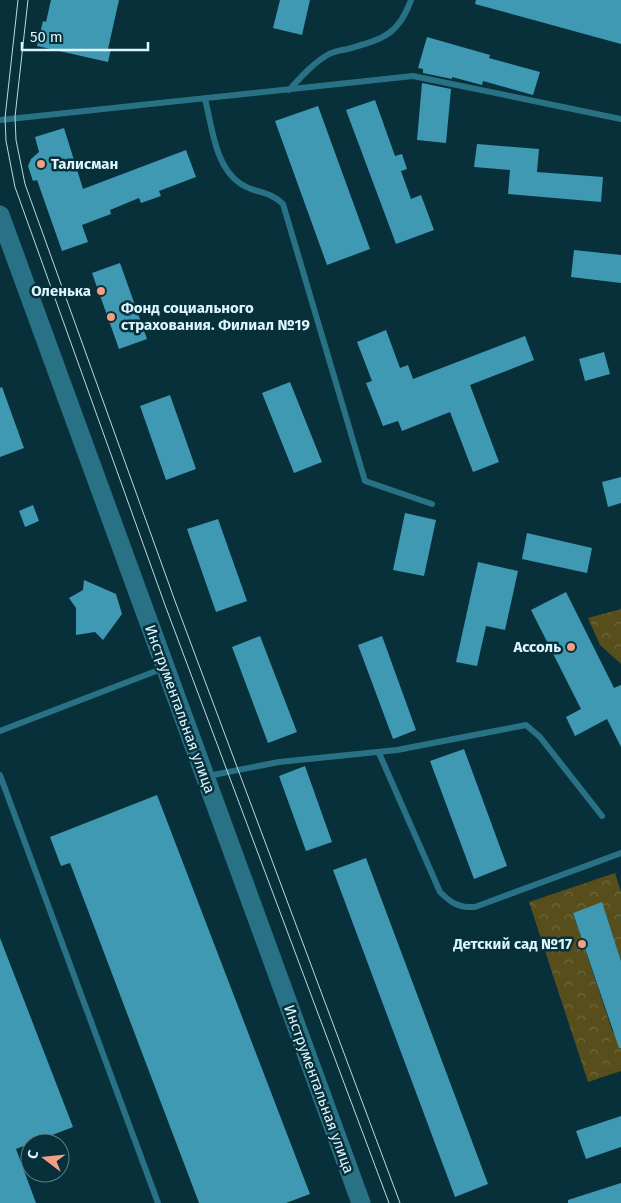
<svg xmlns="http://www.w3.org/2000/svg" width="621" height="1203" font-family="'Fira Sans',sans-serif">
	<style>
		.forest { fill: url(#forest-crowns) }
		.building { fill: #3f99b2 }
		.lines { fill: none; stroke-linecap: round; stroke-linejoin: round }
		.lane { stroke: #297285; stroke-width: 6 }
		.secondary { stroke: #297285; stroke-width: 19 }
		.tram { stroke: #bcd9e2; stroke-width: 1 }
		.poi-dot { fill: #f39f84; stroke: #08303a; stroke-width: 2 }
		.labels { text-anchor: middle; stroke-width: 5; stroke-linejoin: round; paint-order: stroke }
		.poi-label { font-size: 15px; font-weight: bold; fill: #dbf6ff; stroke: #08303a; text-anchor: end }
		.street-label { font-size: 15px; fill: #dbf6ff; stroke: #08303a }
	</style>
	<defs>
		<pattern id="forest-crowns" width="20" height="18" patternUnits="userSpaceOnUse" patternTransform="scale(1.25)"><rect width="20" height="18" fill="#584e1b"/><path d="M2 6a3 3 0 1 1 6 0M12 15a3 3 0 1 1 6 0" fill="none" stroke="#6f683d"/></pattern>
	</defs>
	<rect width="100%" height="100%" fill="#08303a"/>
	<path class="forest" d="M621 609V664L600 645 588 618Z
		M615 873 621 892V961L602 903 573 913 613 1033 621 1031V1071L588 1082 529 902Z"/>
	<path class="building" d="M51 0H119L108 49H111L108 62 37 46 43 21 46 22Z
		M280 0H310L302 35 273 28Z
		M476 0H621V44L475 4Z
		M427 37 490 55 489 58 540 72 533 95 483 81 482 85 452 77V79L423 73V69L418 68Z
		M422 83 451 89 446 143 417 140Z
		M375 100 395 156 402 154 407 169 401 171 411 199 421 195 434 230 396 244 346 110Z
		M318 106 370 249 327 265 275 121Z
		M64 128 83 189 186 150 196 177 159 191 161 196 141 203 139 198 110 210 111 214 82 225 88 242 62 251 37 180 33 181 28 166 31 159 39 152 35 137Z
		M477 144 539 149 537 172 603 177 601 202 508 194 510 170 474 167Z
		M574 250 621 255V283L571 277Z
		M120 263 147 339 119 349 92 273Z
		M386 330 400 368 408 365 413 379 525 336 534 360 470 385 499 462 473 472 450 412 402 431 398 421 383 426 366 383 372 381 357 342Z
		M604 352 610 374 585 381 579 359Z
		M290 382 322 462 294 473 262 393Z
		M2 387 24 448 0 457V388Z
		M170 395 196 469 166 480 140 406Z
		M621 477V503L608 507 602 482Z
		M33 505 39 521 25 527 19 511Z
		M405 513 436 520 424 576 393 570Z
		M218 519 247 601 216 612 187 529Z
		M527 533 592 548 587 573 522 559Z
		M478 562 518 571 505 630 486 626 477 666 456 662Z
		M84 580 116 594 122 614 103 640 95 632 76 635V608L69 598 83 590Z
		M566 592 614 688 621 685V747L607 719 575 736 566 717 581 709 531 610Z
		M260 636 297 732 268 743 232 647Z
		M382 636 416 730 393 739 358 645Z
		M464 749 507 866 474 879 430 761Z
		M305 766 332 842 306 851 279 776Z
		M157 795 310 1194 286 1203H199L70 863 61 866 50 837Z
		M366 858 488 1184 455 1197 333 870Z
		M602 902 621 961V1048H619L573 913Z
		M0 938 73 1127 16 1149 36 1203H0Z
		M621 1116V1147L586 1159 576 1131Z
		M621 1183V1203H568V1200Z"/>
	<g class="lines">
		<path class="lane" d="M289 90C301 77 313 63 329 54 335 51 342 50 348 49 382 39 398 36 411 0
			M205 99C212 126 215 168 241 184 256 194 269 190 283 204L365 481 432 504
			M0 120 413 76 621 119
			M0 731 164 668
			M379 753 440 892C451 903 459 908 475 907L621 853
			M0 775 158 1203
			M208 776 279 762 397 750 526 725 540 737 602 816"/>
		<path class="secondary" d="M0 215 361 1203"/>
		<path class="tram" d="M18 0 5 118 6 141 15 187 165 605 389 1203
			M28 0 15 117 16 140 25 184 175 601 400 1203"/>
	</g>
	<g class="poi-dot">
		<circle cx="41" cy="164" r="5"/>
		<circle cx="101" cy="291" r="5"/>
		<circle cx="111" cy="317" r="5"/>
		<circle cx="571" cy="647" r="5"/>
		<circle cx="582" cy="944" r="5"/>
	</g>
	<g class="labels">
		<g class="poi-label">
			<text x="51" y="169" text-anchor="start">Талисман</text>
			<text x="91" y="296">Оленька</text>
			<text x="121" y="313" text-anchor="start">Фонд социального<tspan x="121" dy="17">страхования. Филиал №19</tspan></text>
			<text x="561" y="652">Ассоль</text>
			<text x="572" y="949">Детский сад №17</text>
		</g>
		<g class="street-label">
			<text transform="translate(180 709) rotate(70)" y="5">Инструментальная улица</text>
			<text transform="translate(319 1089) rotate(70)" y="5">Инструментальная улица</text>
		</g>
	</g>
	<g transform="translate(45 1158) rotate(286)"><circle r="24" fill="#08303a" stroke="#5c7f89"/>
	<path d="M0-4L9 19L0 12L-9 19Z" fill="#f39f84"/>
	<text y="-8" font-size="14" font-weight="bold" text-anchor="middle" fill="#dbf6ff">С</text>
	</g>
	<path d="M22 42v8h126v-8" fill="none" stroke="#dbf6ff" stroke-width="2.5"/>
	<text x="30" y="42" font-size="15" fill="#dbf6ff" stroke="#08303a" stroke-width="4" paint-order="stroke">50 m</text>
</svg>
